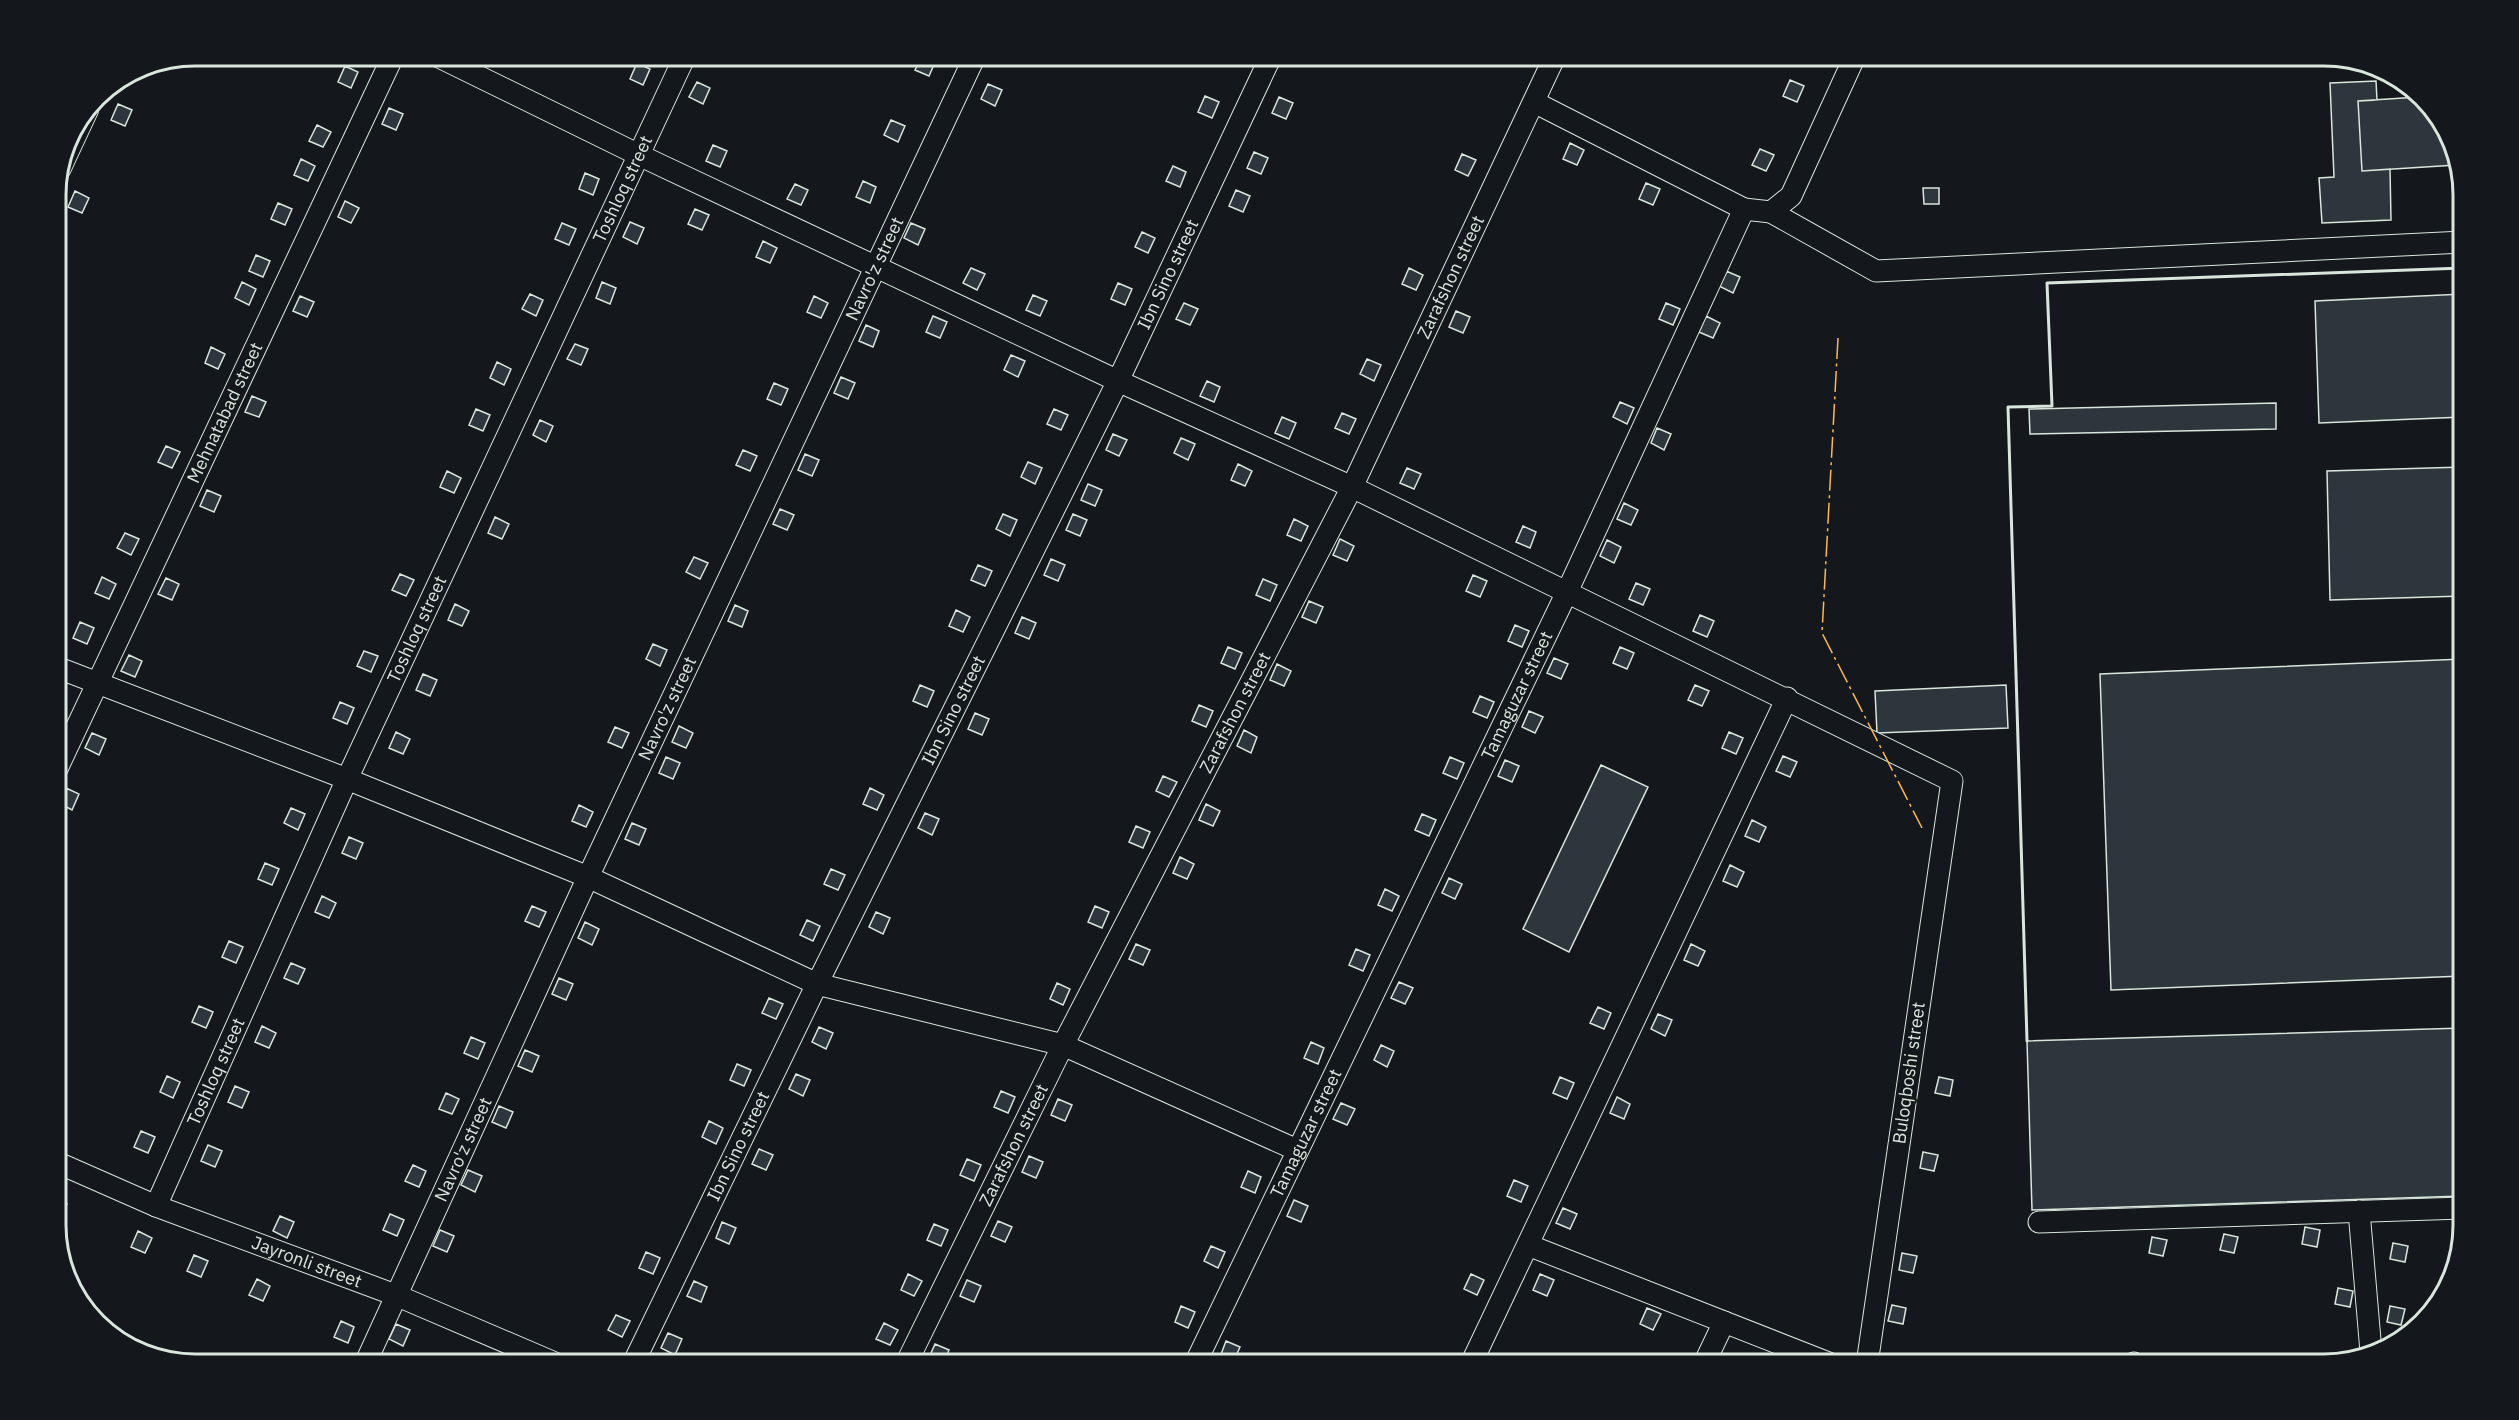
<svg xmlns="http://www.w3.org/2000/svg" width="2519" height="1420" font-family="'IBM Plex Sans',sans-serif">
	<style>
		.building { fill: #2c363c; stroke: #d8e6dc; stroke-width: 1.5 }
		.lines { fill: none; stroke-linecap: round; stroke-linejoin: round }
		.street-casing { stroke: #d8e6dc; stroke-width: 23 }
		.street { stroke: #14181c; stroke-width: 21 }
		.wall { stroke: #d8e6dc; stroke-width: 3 }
		.power { stroke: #ffb74d; stroke-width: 1.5; stroke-dasharray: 21 4.5 3 4.5; stroke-linecap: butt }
		.labels { text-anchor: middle; stroke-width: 4.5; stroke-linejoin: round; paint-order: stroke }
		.street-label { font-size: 18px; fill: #d8e6dc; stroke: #14181c }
		.rim { fill: none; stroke: #d8e6dc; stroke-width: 3 }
	</style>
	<rect width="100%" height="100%" fill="#14181c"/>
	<path class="building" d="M922 56 936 60 929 76 915 70Z
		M637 63 650 69 643 85 630 79Z
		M345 66 358 72 351 88 338 82Z
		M1790 80 1804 86 1797 102 1783 96Z
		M2376 81 2377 100 2358 101 2362 171 2390 169 2391 220 2322 223 2319 178 2334 177 2330 83Z
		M697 82 710 88 703 104 689 97Z
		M988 84 1002 90 995 106 981 99Z
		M1205 96 1219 102 1212 118 1198 112Z
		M1279 97 1293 103 1286 119 1272 113Z
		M2418 97 2440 118 2456 165 2362 171 2358 101Z
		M118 104 132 110 125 126 111 120Z
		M389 108 403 114 396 130 382 124Z
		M891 120 905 126 898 142 884 135Z
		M317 125 331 132 323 147 309 141Z
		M1570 143 1584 150 1577 165 1563 159Z
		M713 145 727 151 720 167 706 161Z
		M1760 149 1774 155 1766 171 1752 165Z
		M1254 152 1268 158 1261 174 1247 168Z
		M1462 154 1476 160 1468 176 1455 170Z
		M301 159 315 166 308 181 294 175Z
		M1173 166 1186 172 1180 187 1166 181Z
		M585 173 599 179 593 195 579 189Z
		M863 181 876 187 870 203 856 197Z
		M1646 183 1660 189 1653 205 1639 199Z
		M795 184 808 190 801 205 787 199Z
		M1923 188H1939V204H1924Z
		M1236 190 1250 196 1243 212 1229 206Z
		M75 191 89 198 82 213 68 207Z
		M345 201 359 208 351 223 338 217Z
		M278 203 292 209 285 225 271 219Z
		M695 209 709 215 702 230 688 224Z
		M630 222 644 228 637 244 623 237Z
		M562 223 576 229 569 245 555 239Z
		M911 223 925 229 918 245 904 238Z
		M1142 232 1155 238 1148 253 1135 247Z
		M763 241 777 248 770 263 756 257Z
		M256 255 270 261 263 277 249 271Z
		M971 268 985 274 977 290 963 283Z
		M1409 268 1423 275 1416 290 1402 284Z
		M1726 271 1740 277 1733 293 1719 286Z
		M242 282 256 289 249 305 235 298Z
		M602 282 616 288 610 304 596 298Z
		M1118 283 1132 289 1125 305 1111 299Z
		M530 294 543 300 536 316 522 309Z
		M2463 294V417L2319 423 2315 301Z
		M1033 295 1047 301 1040 316 1026 310Z
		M300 296 314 302 307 317 293 311Z
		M814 296 828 303 821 318 807 312Z
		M1184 303 1198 309 1190 325 1176 319Z
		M1666 303 1680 309 1673 325 1659 319Z
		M1456 311 1470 317 1463 333 1449 327Z
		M933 316 947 322 940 338 926 332Z
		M1706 316 1720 323 1713 338 1699 332Z
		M866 325 879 331 873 347 859 341Z
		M575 344 588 349 581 365 567 359Z
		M211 347 225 354 218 369 205 363Z
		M1011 355 1025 361 1018 377 1004 370Z
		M1367 359 1381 365 1374 381 1360 374Z
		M497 362 511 369 504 385 490 378Z
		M841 377 855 383 848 399 834 393Z
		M1207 381 1220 387 1214 402 1200 396Z
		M774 383 788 389 781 405 767 399Z
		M252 396 266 402 259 417 245 412Z
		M1620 402 1634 408 1627 424 1613 417Z
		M2276 403V429L2030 434 2029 409Z
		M476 409 490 415 483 431 469 425Z
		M1054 409 1068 415 1061 430 1047 424Z
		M1342 413 1356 419 1349 434 1335 428Z
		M1282 417 1296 423 1289 439 1275 433Z
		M540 420 553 426 546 442 533 435Z
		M1657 428 1671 434 1664 450 1651 443Z
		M1113 434 1127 440 1119 456 1106 450Z
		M1181 438 1195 444 1188 460 1174 453Z
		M166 446 180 452 172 468 158 462Z
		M743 450 757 456 750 471 736 465Z
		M805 454 819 460 812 476 798 470Z
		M1028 462 1042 468 1035 484 1021 477Z
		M1238 464 1252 471 1245 486 1231 480Z
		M2463 467V596L2330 600 2327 471Z
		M1407 468 1421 474 1414 489 1400 483Z
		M447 471 461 478 454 493 440 487Z
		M1088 484 1102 490 1095 506 1081 500Z
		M207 490 221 496 214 512 200 506Z
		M1624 503 1638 510 1631 525 1617 519Z
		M780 509 794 515 787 530 773 524Z
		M1003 514 1017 520 1010 536 996 529Z
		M1073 514 1087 520 1080 536 1066 530Z
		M495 517 509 524 502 539 488 533Z
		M1294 519 1308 526 1301 541 1287 535Z
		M1523 526 1536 532 1530 548 1516 542Z
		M125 533 139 539 131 555 117 548Z
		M1340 539 1354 546 1347 561 1333 555Z
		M1607 540 1621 547 1614 563 1600 556Z
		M694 557 708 563 700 579 686 572Z
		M1051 559 1065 565 1058 581 1044 575Z
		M978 565 992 571 985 586 971 580Z
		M400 574 414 580 406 596 392 590Z
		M1473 575 1487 581 1480 597 1466 591Z
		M102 577 116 584 109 599 95 593Z
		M166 578 179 584 172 600 158 594Z
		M1263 579 1277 585 1270 601 1256 595Z
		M1636 583 1650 589 1643 605 1629 599Z
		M1309 601 1323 607 1316 623 1302 617Z
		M455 604 469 611 462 626 448 620Z
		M735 605 748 611 742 627 728 621Z
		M956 610 970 617 963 632 949 626Z
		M1700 615 1714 621 1707 637 1693 631Z
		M1022 617 1036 623 1029 639 1015 633Z
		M80 622 94 628 87 644 73 638Z
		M1515 625 1529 631 1522 647 1508 641Z
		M653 644 667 650 660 666 646 659Z
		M1228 647 1242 653 1235 669 1221 663Z
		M1620 647 1634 653 1627 669 1613 663Z
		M364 651 378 656 371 672 357 666Z
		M129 655 142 661 135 677 121 671Z
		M1554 658 1568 664 1561 679 1547 673Z
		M2463 659V976L2111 990 2100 674Z
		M1277 664 1291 671 1284 686 1270 680Z
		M423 674 437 680 430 696 416 690Z
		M920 685 934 691 927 707 913 701Z
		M1695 685 1709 691 1702 706 1688 700Z
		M2006 685 2008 728 1877 733 1875 691Z
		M1480 696 1494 702 1487 718 1473 712Z
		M340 702 354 708 347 724 333 718Z
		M1199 705 1213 711 1206 727 1192 721Z
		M1529 711 1543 717 1535 733 1522 727Z
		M975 713 989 719 982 735 968 729Z
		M679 726 693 733 686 748 672 742Z
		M615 727 629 733 622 748 608 742Z
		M1244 730 1257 737 1251 753 1237 746Z
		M396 732 410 739 403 754 389 748Z
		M1729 732 1743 738 1736 754 1722 748Z
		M92 733 106 739 99 755 85 748Z
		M1783 756 1797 762 1790 777 1776 771Z
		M666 757 680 763 673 779 659 773Z
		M1450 757 1464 763 1457 779 1443 773Z
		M1505 760 1519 766 1512 782 1498 776Z
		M1601 765 1648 787 1569 952 1523 929Z
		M1163 776 1177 782 1169 797 1156 791Z
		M66 788 79 794 72 810 59 803Z
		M870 788 884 795 877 810 863 804Z
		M1206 804 1220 811 1213 826 1199 820Z
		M579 805 593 812 586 827 572 821Z
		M291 808 305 814 298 830 284 823Z
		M925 813 939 819 932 835 918 828Z
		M1422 814 1436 820 1429 836 1415 830Z
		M1752 820 1766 827 1759 842 1745 836Z
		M632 823 646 829 639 845 625 839Z
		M1136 826 1150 832 1143 848 1129 842Z
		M349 837 363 843 356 859 342 853Z
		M1180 857 1194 864 1187 879 1173 873Z
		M265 863 279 869 272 885 258 879Z
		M1730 865 1744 872 1737 887 1723 881Z
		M831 869 845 875 838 890 824 884Z
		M1449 878 1462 884 1455 899 1442 893Z
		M1385 889 1399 896 1392 911 1378 905Z
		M322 896 336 903 329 918 315 912Z
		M532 906 546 912 539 927 525 921Z
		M1095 906 1109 912 1102 928 1088 922Z
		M876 912 890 918 883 934 869 927Z
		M807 920 820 926 813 941 800 935Z
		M585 922 599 929 592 945 578 938Z
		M229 941 243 947 236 963 222 957Z
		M1136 944 1150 950 1143 965 1129 959Z
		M1691 944 1705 951 1698 966 1684 960Z
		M1356 949 1370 955 1363 971 1349 965Z
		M291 963 305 969 298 984 284 978Z
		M559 978 573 984 566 1000 552 994Z
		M1399 982 1413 988 1405 1004 1391 998Z
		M1057 983 1070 989 1063 1005 1050 999Z
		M769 998 783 1004 776 1019 762 1013Z
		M199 1006 213 1012 206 1028 192 1022Z
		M1598 1007 1611 1013 1604 1029 1590 1023Z
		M1658 1014 1672 1020 1665 1036 1651 1029Z
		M262 1026 276 1033 269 1048 255 1042Z
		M819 1027 833 1033 826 1049 812 1042Z
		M2463 1028V1196L2032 1210 2027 1041Z
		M471 1037 485 1043 478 1059 464 1053Z
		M1311 1042 1324 1048 1318 1064 1304 1058Z
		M1381 1045 1394 1051 1387 1067 1374 1060Z
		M525 1050 539 1056 532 1072 518 1066Z
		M737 1064 751 1070 744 1086 730 1080Z
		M796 1074 810 1080 803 1096 789 1089Z
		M167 1076 180 1082 173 1098 160 1092Z
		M1560 1077 1574 1083 1567 1099 1553 1093Z
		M1939 1077 1953 1080 1950 1096 1935 1093Z
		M235 1086 249 1092 242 1108 228 1102Z
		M1001 1091 1015 1097 1008 1113 994 1107Z
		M446 1093 459 1099 452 1114 439 1109Z
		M1617 1097 1630 1104 1624 1119 1610 1113Z
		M1058 1099 1072 1105 1065 1121 1051 1115Z
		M1341 1103 1355 1109 1347 1125 1333 1119Z
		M499 1106 513 1112 506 1128 492 1122Z
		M709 1121 723 1128 716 1144 702 1137Z
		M141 1131 155 1137 148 1153 134 1147Z
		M208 1145 222 1151 215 1167 201 1161Z
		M759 1149 773 1155 766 1170 752 1164Z
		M1923 1152 1938 1155 1934 1171 1920 1168Z
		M1029 1156 1043 1162 1036 1178 1022 1172Z
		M967 1159 981 1165 974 1181 960 1175Z
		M413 1165 426 1171 419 1187 405 1181Z
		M468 1170 482 1176 475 1192 461 1185Z
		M1248 1171 1261 1177 1255 1193 1241 1187Z
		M1514 1180 1528 1186 1521 1202 1507 1196Z
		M56 1199 67 1204 60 1220 56 1218Z
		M1294 1200 1308 1206 1301 1222 1287 1216Z
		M1563 1208 1577 1214 1570 1229 1556 1223Z
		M390 1214 404 1220 397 1236 383 1230Z
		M280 1216 294 1222 287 1238 273 1231Z
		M998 1221 1012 1227 1005 1242 991 1236Z
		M722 1222 736 1228 729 1244 716 1238Z
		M934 1224 948 1230 941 1246 927 1240Z
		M2305 1227 2320 1230 2317 1247 2302 1244Z
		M440 1230 454 1236 447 1252 433 1246Z
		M138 1231 152 1238 145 1253 131 1247Z
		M2224 1234 2238 1237 2234 1253 2220 1250Z
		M2152 1237 2167 1240 2163 1256 2149 1253Z
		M2393 1243 2408 1246 2405 1262 2390 1259Z
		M1211 1246 1225 1252 1218 1268 1204 1261Z
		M646 1252 660 1258 653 1274 639 1268Z
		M1902 1253 1917 1256 1913 1273 1899 1270Z
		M194 1255 208 1261 201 1277 187 1271Z
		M908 1274 922 1281 914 1296 901 1290Z
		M1471 1274 1484 1280 1477 1295 1464 1289Z
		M1540 1274 1554 1280 1547 1296 1533 1290Z
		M257 1279 270 1286 263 1301 249 1295Z
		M967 1280 981 1286 974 1302 960 1296Z
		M694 1281 707 1287 701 1302 687 1296Z
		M2338 1288 2353 1291 2350 1307 2335 1304Z
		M1892 1305 1906 1308 1903 1324 1888 1321Z
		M1181 1306 1195 1312 1188 1328 1175 1322Z
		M2390 1306 2405 1309 2401 1325 2387 1322Z
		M1647 1308 1661 1314 1653 1330 1640 1324Z
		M616 1315 630 1321 622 1337 608 1330Z
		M341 1321 354 1327 348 1343 334 1337Z
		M884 1323 898 1330 890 1345 876 1339Z
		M396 1324 410 1330 403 1346 389 1339Z
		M668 1333 682 1339 675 1355 661 1348Z
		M1226 1341 1240 1347 1233 1363 1220 1357Z
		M935 1344 949 1350 943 1364 928 1360Z
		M1746 1354 1759 1360 1757 1364H1741Z"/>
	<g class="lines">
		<g class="street-casing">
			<g id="street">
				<path d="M437 56 639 155 1118 381 1352 487 1952 781 1867 1364"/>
				<path d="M1534 102 1744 209"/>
				<path d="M60 169 88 109"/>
				<path d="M1771 212 1876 271 2463 242"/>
				<path d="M56 667 347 779 588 877 817 984 1063 1045 1297 1150"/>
				<path id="s1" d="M56 771 393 56"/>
				<path id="s2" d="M56 1162 156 1206 398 1296 557 1364"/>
				<path id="s3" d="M156 1206 347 779 685 56"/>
				<path d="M2359 1211 2371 1352"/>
				<path d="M2039 1222 2463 1208"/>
				<path d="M1528 1245 1831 1364"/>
				<path id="s4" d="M365 1364 588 877 975 56"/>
				<path id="s5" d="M633 1364 817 984 1118 381 1271 56"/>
				<path id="s6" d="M906 1364 1063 1045 1352 487 1555 56"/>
				<path id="s7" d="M1195 1364 1567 592 1744 209 1771 212 1791 196 1855 56"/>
				<path d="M1471 1364 1787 698"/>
				<path d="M1704 1364 1724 1322"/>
				<path d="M2133 1364 2134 1363"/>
			</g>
		</g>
		<use href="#street" class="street"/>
		<path class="wall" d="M2027 1041 2008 407 2052 406 2047 283 2463 268"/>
		<path class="power" d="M1838 338 1822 633 1922 828"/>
	</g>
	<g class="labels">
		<g class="street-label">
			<text dy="6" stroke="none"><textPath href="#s3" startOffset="1119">Toshloq street</textPath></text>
			<text dy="6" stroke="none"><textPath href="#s4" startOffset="1208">Navro'z street</textPath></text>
			<text dy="6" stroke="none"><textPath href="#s5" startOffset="1214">Ibn Sino street</textPath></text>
			<text dy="6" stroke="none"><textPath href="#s6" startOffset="1216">Zarafshon street</textPath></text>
			<text dy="6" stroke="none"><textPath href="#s1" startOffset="396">Mehnatаbаd street</textPath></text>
			<text dy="6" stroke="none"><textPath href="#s3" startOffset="633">Toshloq street</textPath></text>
			<text dy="6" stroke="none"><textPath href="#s7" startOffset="742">Tamaguzar street</textPath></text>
			<text dy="6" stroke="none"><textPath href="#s4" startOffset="722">Navro'z street</textPath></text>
			<text dy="6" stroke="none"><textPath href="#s5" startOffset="728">Ibn Sino street</textPath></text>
			<text dy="6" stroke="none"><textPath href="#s6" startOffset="730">Zarafshon street</textPath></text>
			<text dy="6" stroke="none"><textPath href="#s3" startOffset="147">Toshloq street</textPath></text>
			<text transform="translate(1909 1073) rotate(-82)" y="6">Buloqboshi street</text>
			<text dy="6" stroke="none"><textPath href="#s7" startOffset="256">Tamaguzar street</textPath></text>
			<text dy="6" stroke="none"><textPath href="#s6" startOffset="244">Zarafshon street</textPath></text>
			<text dy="6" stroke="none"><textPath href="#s5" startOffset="242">Ibn Sino street</textPath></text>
			<text dy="6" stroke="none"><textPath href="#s4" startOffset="236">Navro'z street</textPath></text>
			<text dy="6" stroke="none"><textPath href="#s2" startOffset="270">Jayronli street</textPath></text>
		</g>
	</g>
	<path d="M0 0H2519V1420H0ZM195 66H2324A129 129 0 0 1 2453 195V1225A129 129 0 0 1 2324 1354H195A129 129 0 0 1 66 1225V195A129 129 0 0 1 195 66Z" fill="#14181c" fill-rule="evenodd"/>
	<path class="rim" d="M195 66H2324A129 129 0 0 1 2453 195V1225A129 129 0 0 1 2324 1354H195A129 129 0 0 1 66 1225V195A129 129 0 0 1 195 66Z"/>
</svg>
